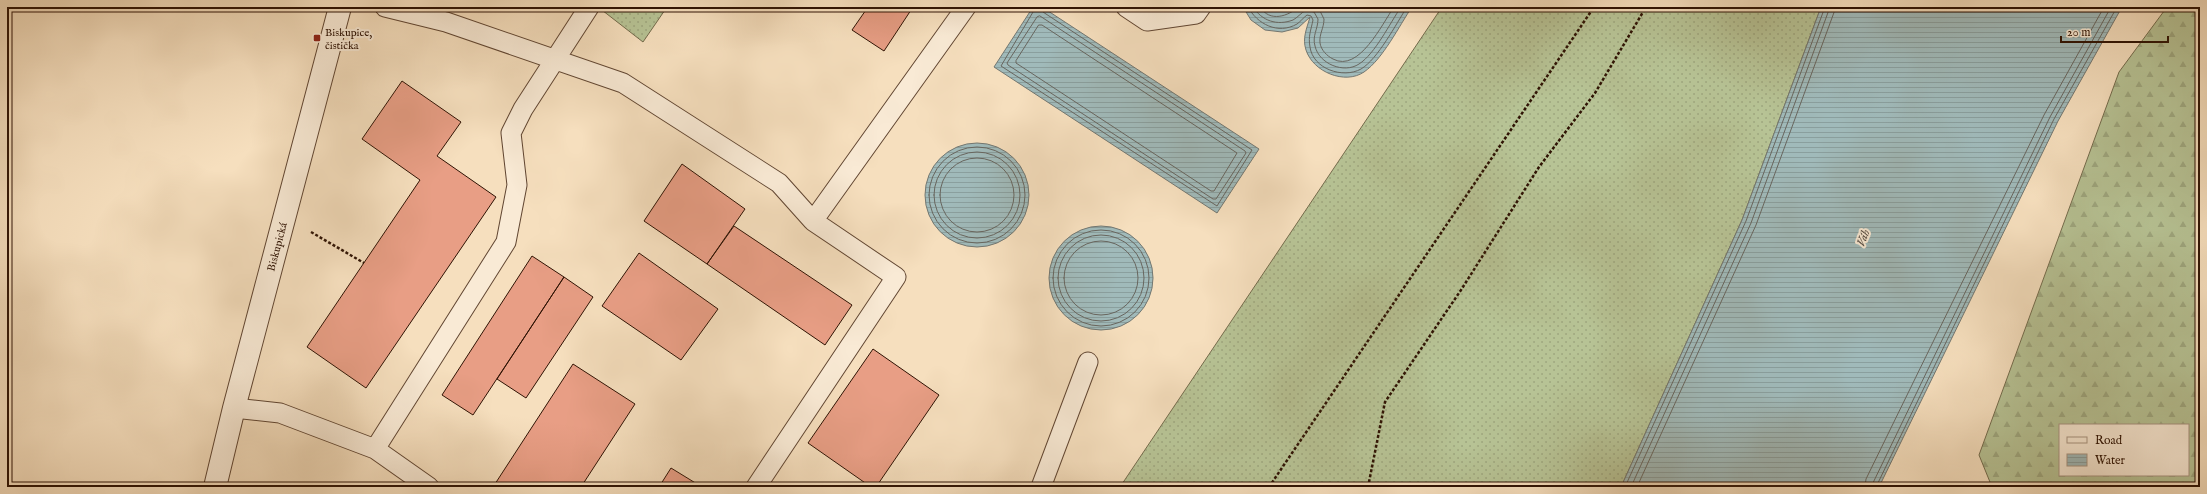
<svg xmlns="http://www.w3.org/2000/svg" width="2207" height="494" font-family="'IM FELL English',serif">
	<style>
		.grass { fill: url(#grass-dots); stroke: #736b4c }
		.forest { fill: url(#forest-firs); stroke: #736b4c; fill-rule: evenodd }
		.water { fill: url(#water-rules); stroke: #737771 }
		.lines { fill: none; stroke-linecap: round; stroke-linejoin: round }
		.shore { stroke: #68665f; stroke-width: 1 }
		.building { fill: #e89e85; stroke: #2f1304 }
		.service-casing { stroke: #614632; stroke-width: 21 }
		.tertiary-casing { stroke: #614632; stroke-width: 24 }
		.path { stroke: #2f1304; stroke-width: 2.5; stroke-dasharray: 3 2; stroke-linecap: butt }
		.service { stroke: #f9ead5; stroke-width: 19 }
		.tertiary { stroke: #f9ead5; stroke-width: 22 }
		.poi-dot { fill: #8f2418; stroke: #f9ead5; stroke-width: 1.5 }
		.labels { text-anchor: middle; stroke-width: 4; stroke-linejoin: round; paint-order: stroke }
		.poi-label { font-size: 11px; fill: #2f1304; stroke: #f9ead5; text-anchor: start }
		.street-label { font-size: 11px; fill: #2f1304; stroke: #f9ead5 }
		.water-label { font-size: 12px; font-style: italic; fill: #574d44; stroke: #f9ead5 }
	</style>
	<defs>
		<pattern id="grass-dots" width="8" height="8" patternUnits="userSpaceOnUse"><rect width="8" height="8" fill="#b7c395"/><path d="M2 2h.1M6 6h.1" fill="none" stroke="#9ea77f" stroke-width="1.8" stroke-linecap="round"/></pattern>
		<pattern id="forest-firs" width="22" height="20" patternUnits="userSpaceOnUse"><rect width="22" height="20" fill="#b7c395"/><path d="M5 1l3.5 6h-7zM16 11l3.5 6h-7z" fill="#9ea77f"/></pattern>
		<pattern id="water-rules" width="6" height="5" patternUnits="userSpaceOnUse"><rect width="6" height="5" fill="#a0baba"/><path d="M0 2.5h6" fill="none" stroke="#8a9f9e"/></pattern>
	</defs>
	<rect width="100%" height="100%" fill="#f6dfbe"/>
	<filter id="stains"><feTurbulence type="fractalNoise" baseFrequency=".005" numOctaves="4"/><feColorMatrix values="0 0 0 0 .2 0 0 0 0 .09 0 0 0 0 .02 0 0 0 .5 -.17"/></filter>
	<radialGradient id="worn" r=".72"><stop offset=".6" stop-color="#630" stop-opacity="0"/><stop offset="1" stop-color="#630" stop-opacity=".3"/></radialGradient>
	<path class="grass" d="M598 7H667L643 42Z
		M1442 7H1821L1742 220 1621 487H1120Z"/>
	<path class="forest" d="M2167 7H2200V487H1992L1979 455 2119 72ZM2060 425H2188V475H2060Z"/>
	<path class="water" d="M1033 7H1042L1259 149 1217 213 994 67Z
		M1243 7H1412C1399 26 1383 59 1364 72 1345 85 1313 72 1306 50 1302 38 1307 28 1310 17L1298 28 1282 32 1265 30 1251 20Z
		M1821 7H2122L2058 121 1879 487H1621L1742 220Z
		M925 195a52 52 0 1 1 104 0a52 52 0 1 1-104 0Z
		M1049 278a52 52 0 1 1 104 0a52 52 0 1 1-104 0Z"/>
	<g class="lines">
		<path class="shore" d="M1036 7 1001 66 1217 206 1252 150 1043 12 1040 7
			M1248 7C1257 24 1278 35 1297 24 1300 22 1303 18 1307 15L1311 16 1313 20C1311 30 1308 36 1310 47 1313 69 1343 79 1361 69 1378 59 1396 24 1407 7
			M1253 7C1262 21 1277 26 1293 20 1297 18 1301 13 1306 10L1314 12 1318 19C1318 29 1312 36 1315 46 1319 64 1344 74 1359 64 1375 54 1390 23 1401 7
			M1260 7C1270 23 1288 16 1299 7
			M1318 7 1324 19C1324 28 1319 34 1320 43 1321 50 1327 56 1333 59 1359 73 1382 24 1394 7
			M1040 16 1245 151 1246 153 1216 199H1213L1008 65 1007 63 1037 17Z
			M1039 25H1042L1237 153 1214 191H1211L1016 63V61Z
			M929 195a48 48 0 1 1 96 0a48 48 0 1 1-96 0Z
			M934 195a43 43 0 1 1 86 0a43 43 0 1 1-86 0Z
			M940 195a37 37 0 1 1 74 0a37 37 0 1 1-74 0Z
			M1053 278a48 48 0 1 1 96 0a48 48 0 1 1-96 0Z
			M1058 278a43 43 0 1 1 86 0a43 43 0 1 1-86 0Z
			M1064 278a37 37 0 1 1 74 0a37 37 0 1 1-74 0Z
			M1625 487 1746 221 1825 7
			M1631 487 1751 223 1830 7
			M1637 487 1756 225 1836 7
			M1865 487 1866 479 2044 115 2104 7
			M1871 487 2050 117 2111 7
			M1876 487 2054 119 2117 7"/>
	</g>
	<path class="building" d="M868 7H913L884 51 852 30Z
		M402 81 461 122 437 156 496 197 366 388 307 347 420 180 362 139Z
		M682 164 745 209 707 264 644 221Z
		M734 226 852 305 825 345 707 264Z
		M639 253 718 309 681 360 602 306Z
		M532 256 564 277 473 415 442 395Z
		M564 277 593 297 526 398 497 379Z
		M873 349 939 395 876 487H871L808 443Z
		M573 364 635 404 581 487H493Z
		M671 468 702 487H659Z"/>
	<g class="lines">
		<g class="service-casing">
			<path id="service" d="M385 7 446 22 623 83 779 183 813 221 966 7
				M1126 7 1147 21 1196 14 1201 7
				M234 408 280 413 375 449 429 487
				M375 449 506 242 517 185 511 133 523 109 589 7
				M756 487 896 277 813 221
				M1041 487 1088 362"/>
		</g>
		<g class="tertiary-casing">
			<g id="tertiary">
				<path id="s1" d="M215 487 234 408 340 7"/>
			</g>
		</g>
		<path class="path" d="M311 232 364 263
			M1269 487 1594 7
			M1368 487 1385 402 1461 290 1539 167 1595 93 1646 7"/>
		<use href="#service" class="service"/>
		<use href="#tertiary" class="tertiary"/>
	</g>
	<rect class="poi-dot" x="313" y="34" width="8" height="8" rx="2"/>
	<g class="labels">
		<g class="poi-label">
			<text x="325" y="36">Biskupice,<tspan x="325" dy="13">čistička</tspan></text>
		</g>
		<g class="street-label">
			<text dy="4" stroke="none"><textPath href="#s1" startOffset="248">Biskupická</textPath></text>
		</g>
		<g class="water-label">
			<text transform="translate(1863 238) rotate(-69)" y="4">Váh</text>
		</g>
	</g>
	<rect width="2207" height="494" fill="none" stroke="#f6dfbe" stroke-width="24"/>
	<rect x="8" y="8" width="2191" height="478" fill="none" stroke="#2f1304" stroke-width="2"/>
	<rect x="12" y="12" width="2183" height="470" fill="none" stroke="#2f1304"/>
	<rect x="2059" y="424" width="130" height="52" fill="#f9ead5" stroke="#a89481"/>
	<rect x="2067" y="437" width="20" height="6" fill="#f9ead5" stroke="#a89481"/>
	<text x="2095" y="444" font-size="12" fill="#2f1304">Road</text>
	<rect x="2067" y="454" width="20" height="12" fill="url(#water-rules)" stroke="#a89481"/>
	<text x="2095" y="464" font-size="12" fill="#2f1304">Water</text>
	<path d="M2061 36v6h107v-6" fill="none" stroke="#2f1304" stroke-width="2"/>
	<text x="2067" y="36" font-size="12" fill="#2f1304" stroke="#f9ead5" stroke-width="3" paint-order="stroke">20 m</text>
	<rect width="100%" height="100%" filter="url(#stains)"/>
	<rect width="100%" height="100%" fill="url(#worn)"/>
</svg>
